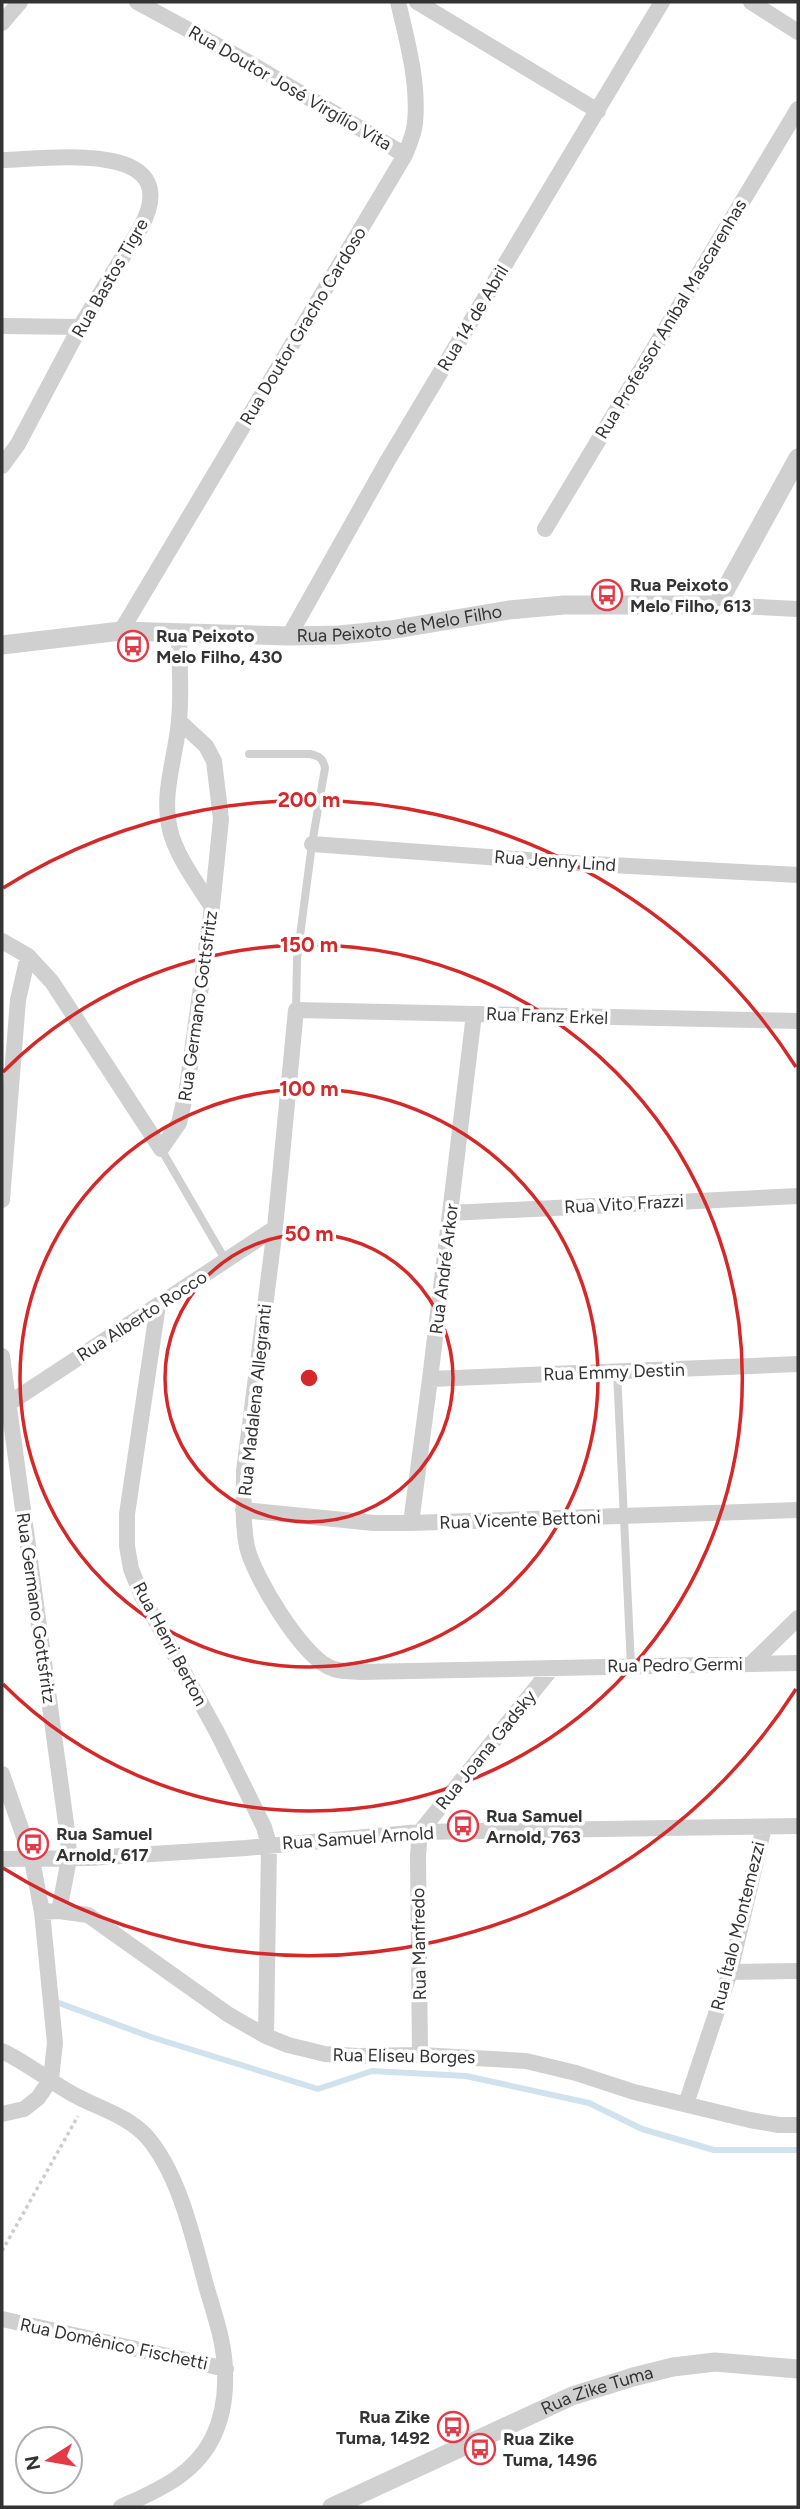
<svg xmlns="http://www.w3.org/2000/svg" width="800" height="2509" font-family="Figtree,sans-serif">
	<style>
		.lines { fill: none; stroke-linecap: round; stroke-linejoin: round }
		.stream { stroke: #cfe2ee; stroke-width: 6 }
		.path { stroke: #cdcdcd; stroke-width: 3.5; stroke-dasharray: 3.5 3.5; stroke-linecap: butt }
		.service { stroke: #d0d0d0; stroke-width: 8 }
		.minor { stroke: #d0d0d0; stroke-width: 16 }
		.tertiary { stroke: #d0d0d0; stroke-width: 19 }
		.ring { fill: none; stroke: #d62828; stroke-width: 3.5 }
		.labels { text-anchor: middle; stroke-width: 7; stroke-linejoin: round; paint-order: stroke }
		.street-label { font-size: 18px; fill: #333; stroke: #fff }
		.poi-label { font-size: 18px; font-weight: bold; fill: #333; stroke: #fff; text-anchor: start }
		.centre { fill: #d62828; stroke: #fff; stroke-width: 3.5 }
		.ring-label { font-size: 21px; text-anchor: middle; font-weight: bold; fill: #d62828; stroke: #fff; stroke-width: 7; stroke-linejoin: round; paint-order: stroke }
	</style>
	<rect width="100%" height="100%" fill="#fff"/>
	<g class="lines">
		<path class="stream" d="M59 2003 151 2037 318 2089 372 2071 466 2076 589 2103 642 2129 714 2150H798"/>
		<path class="path" d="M2 2251 78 2116"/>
		<path class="service" d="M249 754H310C319 756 323 758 325 768L312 844 297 959 296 1010
			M161 1149 226 1261
			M617 1372 631 1666"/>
		<path class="minor" d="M137 2 248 62 405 155
			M417 2 598 111
			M751 2 798 32
			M2 23 20 2
			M2 160C47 159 188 138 141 227L80 327 18 444 2 466
			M2 326 80 327
			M545 529 798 109
			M717 605 798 609
			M121 631 405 155C409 145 414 134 415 123 419 83 407 40 398 2
			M179 633C179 662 182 691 179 720 176 760 159 796 172 837 181 863 198 885 212 907
			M289 636 388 460 662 2
			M312 844 556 862 798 875
			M2 941 28 956
			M798 1021 296 1010 275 1228 244 1471C244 1497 242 1522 247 1547 254 1577 301 1654 329 1667 338 1672 350 1671 361 1672L798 1663
			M2 1200 18 1000 28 956 52 982 161 1149 179 1123 187 1088 212 907 221 819 214 761 206 746 179 721
			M450 1213 798 1196
			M158 1305 127 1514V1546L131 1569 142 1596 218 1734 264 1827 269 1845 266 2036
			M2 1356 68 1838 69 1859 59 1911
			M430 1379 798 1364
			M8 1404 275 1228
			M243 1510 374 1523H411L798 1510
			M411 1523 430 1379 474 1014
			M751 1664 798 1618
			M2 1774 32 1860 42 1912 55 2043 51 2079 38 2098 24 2109 2 2114
			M2 1859 90 1858 246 1848 420 1832 798 1826
			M42 1912 59 1911 88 1915 229 2015 266 2036 288 2045 325 2054 357 2056 420 2055 526 2061 576 2073 634 2092 750 2120 779 2125H798
			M730 1972 798 1971
			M2 2051C26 2062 46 2079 69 2092 96 2108 126 2114 147 2137 180 2175 194 2242 207 2289 215 2316 225 2344 225 2372 226 2394 222 2419 212 2439 193 2476 156 2491 121 2507
			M420 2055 418 1855 420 1832 552 1668
			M686 2104 730 1972 764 1827
			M2 2319 226 2369"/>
		<g class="tertiary">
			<path id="s1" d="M2 645 121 631 289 636 339 635 390 630 509 610 564 605H717L798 458"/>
			<path id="s2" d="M332 2507 572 2396 633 2377 673 2367 715 2362 798 2369"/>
		</g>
	</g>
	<g class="ring">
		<circle cx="309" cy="1378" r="144"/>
		<circle cx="309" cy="1378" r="289"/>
		<path d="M3 1072A433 433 0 1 1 3 1684"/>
		<path d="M796 1689A578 578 0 0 1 3 1868M3 888A578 578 0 0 1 796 1067"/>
	</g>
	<defs>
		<g id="bus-ring" transform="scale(1.575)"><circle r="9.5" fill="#fff" stroke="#e63946" stroke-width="1.5"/><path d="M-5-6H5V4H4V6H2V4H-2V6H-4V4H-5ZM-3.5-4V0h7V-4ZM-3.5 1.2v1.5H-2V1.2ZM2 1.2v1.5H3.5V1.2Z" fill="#e63946"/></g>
	</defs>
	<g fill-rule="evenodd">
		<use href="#bus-ring" x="607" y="595"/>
		<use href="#bus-ring" x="133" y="646"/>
		<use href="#bus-ring" x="463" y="1826"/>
		<use href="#bus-ring" x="33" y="1844"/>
		<use href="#bus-ring" x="453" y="2427"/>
		<use href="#bus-ring" x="480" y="2449"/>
	</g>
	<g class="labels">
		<g class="street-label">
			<text transform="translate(290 88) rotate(30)" y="6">Rua Doutor José Virgílio Vita</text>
			<text transform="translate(110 278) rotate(-60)" y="6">Rua Bastos Tigre</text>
			<text transform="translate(473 318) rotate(-59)" y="6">Rua 14 de Abril</text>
			<text transform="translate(671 319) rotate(-59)" y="6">Rua Professor Aníbal Mascarenhas</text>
			<text transform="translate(303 326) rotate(-59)" y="6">Rua Doutor Gracho Cardoso</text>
			<text dy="6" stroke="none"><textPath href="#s1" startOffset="399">Rua Peixoto de Melo Filho</textPath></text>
			<text transform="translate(555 861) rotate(4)" y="6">Rua Jenny Lind</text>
			<text transform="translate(198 1006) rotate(-82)" y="6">Rua Germano Gottsfritz</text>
			<text transform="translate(547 1016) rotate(2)" y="6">Rua Franz Erkel</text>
			<text transform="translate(624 1204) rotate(-3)" y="6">Rua Vito Frazzi</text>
			<text transform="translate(444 1269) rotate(-83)" y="6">Rua André Arkor</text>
			<text transform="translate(142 1316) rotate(-33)" y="6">Rua Alberto Rocco</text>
			<text transform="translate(614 1372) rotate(-2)" y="6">Rua Emmy Destin</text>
			<text transform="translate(255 1400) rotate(-84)" y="6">Rua Madalena Allegranti</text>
			<text transform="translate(520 1520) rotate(-2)" y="6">Rua Vicente Bettoni</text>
			<text transform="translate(36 1608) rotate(82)" y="6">Rua Germano Gottsfritz</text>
			<text transform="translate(170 1644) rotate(62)" y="6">Rua Henri Berton</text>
			<text transform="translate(675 1665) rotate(-1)" y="6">Rua Pedro Germi</text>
			<text transform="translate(486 1750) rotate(-51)" y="6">Rua Joana Gadsky</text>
			<text transform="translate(358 1838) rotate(-4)" y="6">Rua Samuel Arnold</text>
			<text transform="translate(738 1926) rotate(-76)" y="6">Rua Ítalo Montemezzi</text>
			<text transform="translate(419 1944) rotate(-91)" y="6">Rua Manfredo</text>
			<text transform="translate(404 2056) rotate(1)" y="6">Rua Eliseu Borges</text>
			<text transform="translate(114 2344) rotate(12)" y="6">Rua Domênico Fischetti</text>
			<text dy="6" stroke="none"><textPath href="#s2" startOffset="290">Rua Zike Tuma</textPath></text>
		</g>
		<g class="poi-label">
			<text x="630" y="591">Rua Peixoto<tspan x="630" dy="21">Melo Filho, 613</tspan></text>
			<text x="156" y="642">Rua Peixoto<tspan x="156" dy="21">Melo Filho, 430</tspan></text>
			<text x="486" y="1822">Rua Samuel<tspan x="486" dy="21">Arnold, 763</tspan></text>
			<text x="56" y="1840">Rua Samuel<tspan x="56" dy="21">Arnold, 617</tspan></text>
			<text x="430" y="2423" text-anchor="end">Rua Zike<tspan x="430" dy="21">Tuma, 1492</tspan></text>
			<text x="503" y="2445">Rua Zike<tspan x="503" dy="21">Tuma, 1496</tspan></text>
		</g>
	</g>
	<circle cx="309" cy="1378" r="10" class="centre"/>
	<g class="ring-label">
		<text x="309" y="807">200 m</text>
		<text x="309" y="952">150 m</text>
		<text x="309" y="1096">100 m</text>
		<text x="309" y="1241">50 m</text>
	</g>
	<rect width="800" height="2509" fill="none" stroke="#333333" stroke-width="7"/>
	<g transform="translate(49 2460) rotate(259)"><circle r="33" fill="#ffffff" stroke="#adadad" stroke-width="2"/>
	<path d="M0-5L12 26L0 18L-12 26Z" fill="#e63946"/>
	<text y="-10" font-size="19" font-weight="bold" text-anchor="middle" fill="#333333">N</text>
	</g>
</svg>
